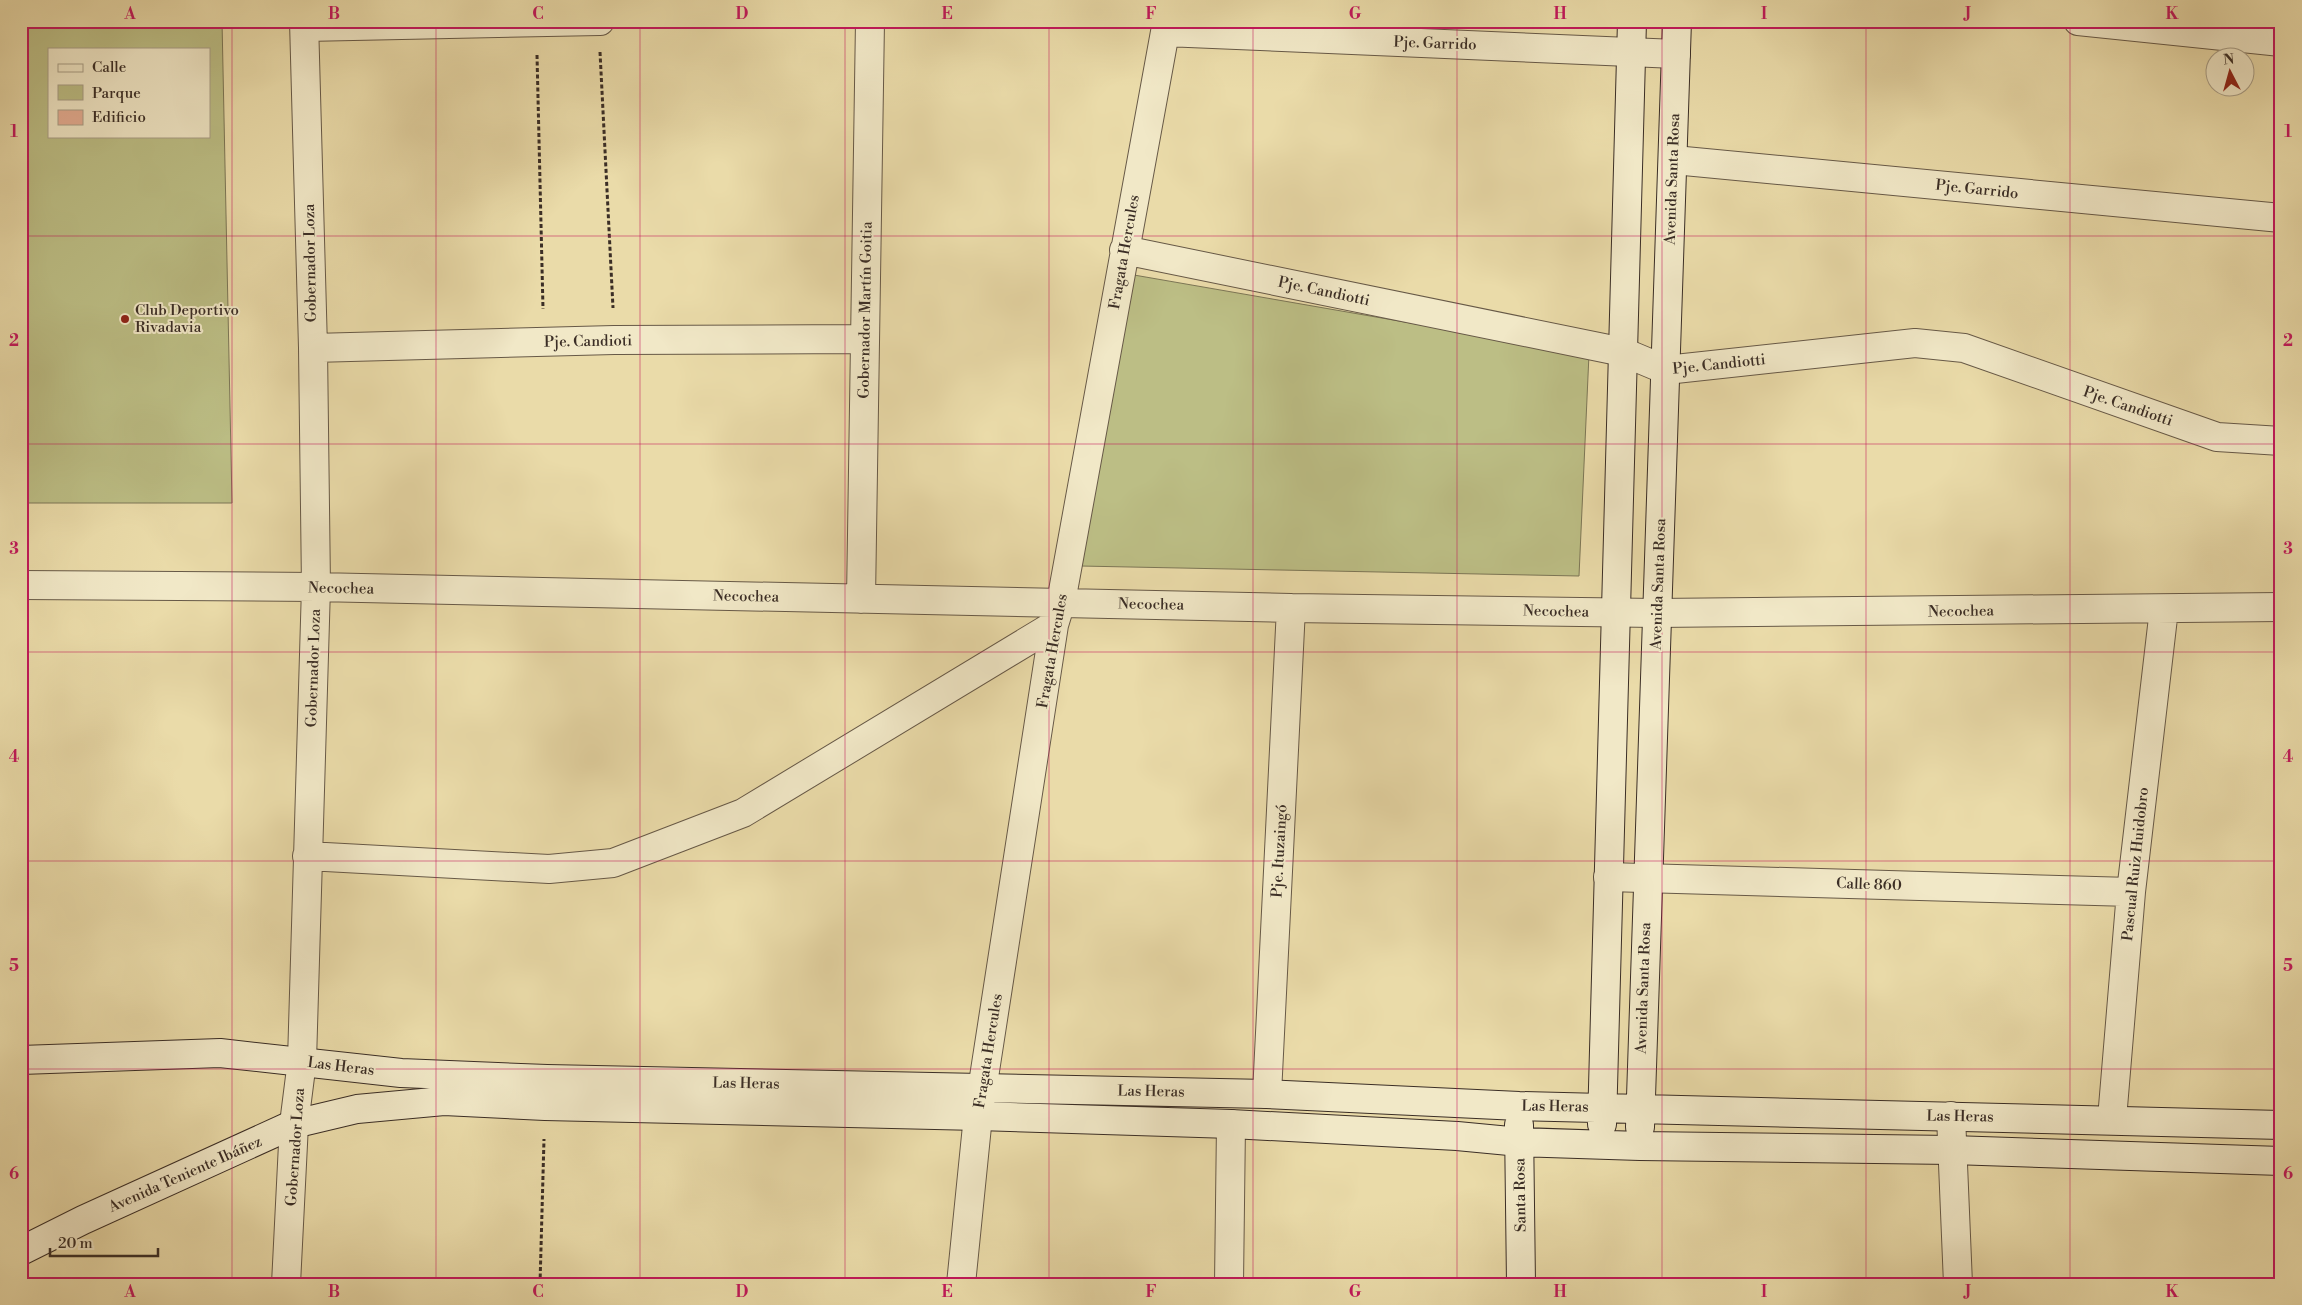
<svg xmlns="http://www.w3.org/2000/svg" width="2302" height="1305" font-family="'Libre Bodoni',serif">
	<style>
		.green { fill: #bcbe85; stroke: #7c7656; fill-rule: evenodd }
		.building { fill: #e5ae94; stroke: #3b2e26 }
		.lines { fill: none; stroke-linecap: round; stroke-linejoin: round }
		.street-casing { stroke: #675947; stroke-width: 30 }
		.secondary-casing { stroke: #3b2e26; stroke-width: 30 }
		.path { stroke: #3b2e26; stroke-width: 3; stroke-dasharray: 4 2.5; stroke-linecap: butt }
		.street { stroke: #f1e8c7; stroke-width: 28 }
		.secondary { stroke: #f1e8c7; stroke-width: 28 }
		.grid { fill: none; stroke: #c2185b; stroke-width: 1; stroke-opacity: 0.55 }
		.poi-dot { fill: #8f2418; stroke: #f1e8c7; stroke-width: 2 }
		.labels { text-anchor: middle; stroke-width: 4; stroke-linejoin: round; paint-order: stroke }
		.street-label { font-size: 15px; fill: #3b2e26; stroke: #f1e8c7 }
		.poi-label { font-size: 15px; fill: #3b2e26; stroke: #f1e8c7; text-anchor: start }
		.neatline { fill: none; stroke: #c2185b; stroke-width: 2 }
		.grid-label { font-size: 16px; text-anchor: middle; font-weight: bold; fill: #c2185b }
	</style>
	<rect width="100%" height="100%" fill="#eadba9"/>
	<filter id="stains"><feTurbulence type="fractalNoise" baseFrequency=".004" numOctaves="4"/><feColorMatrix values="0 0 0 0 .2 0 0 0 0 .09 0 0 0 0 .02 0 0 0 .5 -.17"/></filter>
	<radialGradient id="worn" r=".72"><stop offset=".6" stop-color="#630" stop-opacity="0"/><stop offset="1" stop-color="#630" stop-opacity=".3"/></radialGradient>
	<path class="green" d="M21 21H222L232 503H21ZM49 49H209V136H49Z
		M1134 275 1589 354 1579 576 1080 566Z"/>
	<path class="building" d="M2277 1265H2281V1284H2277Z"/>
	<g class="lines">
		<g class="street-casing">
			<path id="street" d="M2078 21 2281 42
				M305 27 600 21
				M1165 32 1676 54
				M1674 160 2281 218
				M1124 250 1623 352 1666 370 1915 343 1964 348 2217 437 2281 441
				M313 348 614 340 864 339
				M21 585 316 587 1291 608 1656 613 2281 607
				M861 599 870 21
				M307 856 549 869 613 863 743 813 1054 625
				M1608 877 2131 892
				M1267 1094 1291 608
				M1951 1116 1958 1284
				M2112 1119 2131 892 2164 609
				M286 1284 294 1124 302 1061 316 587 313 348 304 21
				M961 1284 978 1116 1054 625 1061 602 1167 21
				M1229 1284 1231 1124"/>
		</g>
		<g class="secondary-casing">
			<path id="secondary" d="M21 1060 220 1053 401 1073 547 1079 1267 1094 1519 1106 2281 1125
				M1602 1124 1632 21
				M1519 1125 1521 1284
				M1640 1127 1677 21
				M21 1251 83 1220 294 1124 357 1109 444 1101 545 1106 978 1116 1231 1124 1457 1136 1520 1142 1640 1146 1952 1150 2281 1161"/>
		</g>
		<path class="path" d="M600 52 613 308
			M537 55 543 309
			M540 1284 544 1139"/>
		<use href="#street" class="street"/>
		<use href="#secondary" class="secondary"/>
	</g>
	<path class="grid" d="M232 21V1284M436 21V1284M640 21V1284M845 21V1284M1049 21V1284M1253 21V1284M1457 21V1284M1662 21V1284M1866 21V1284M2070 21V1284M21 236H2281M21 444H2281M21 652H2281M21 861H2281M21 1069H2281"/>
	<circle class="poi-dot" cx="125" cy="319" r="5"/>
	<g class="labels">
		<g class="street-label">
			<text transform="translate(1435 43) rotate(2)" y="5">Pje. Garrido</text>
			<text transform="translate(1672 179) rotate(-88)" y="5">Avenida Santa Rosa</text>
			<text transform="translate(1977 189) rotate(6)" y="5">Pje. Garrido</text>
			<text transform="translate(1124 252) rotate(-80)" y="5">Fragata Hercules</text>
			<text transform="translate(310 263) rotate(-91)" y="5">Gobernador Loza</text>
			<text transform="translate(1324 291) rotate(12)" y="5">Pje. Candiotti</text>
			<text transform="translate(865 310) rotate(-89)" y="5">Gobernador Martín Goitia</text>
			<text transform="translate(588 341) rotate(-1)" y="5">Pje. Candioti</text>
			<text transform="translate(1719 364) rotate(-6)" y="5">Pje. Candiotti</text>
			<text transform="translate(2128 406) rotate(19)" y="5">Pje. Candiotti</text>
			<text transform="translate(1658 584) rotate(-88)" y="5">Avenida Santa Rosa</text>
			<text transform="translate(341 588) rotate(1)" y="5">Necochea</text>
			<text transform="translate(746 596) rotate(1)" y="5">Necochea</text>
			<text transform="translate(1151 604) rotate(1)" y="5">Necochea</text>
			<text transform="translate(1556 611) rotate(1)" y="5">Necochea</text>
			<text transform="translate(1961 611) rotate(-1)" y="5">Necochea</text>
			<text transform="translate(1052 651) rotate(-80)" y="5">Fragata Hercules</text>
			<text transform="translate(313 668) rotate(-88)" y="5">Gobernador Loza</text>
			<text transform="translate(1279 851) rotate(-87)" y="5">Pje. Ituzaingó</text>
			<text transform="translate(2135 864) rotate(-84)" y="5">Pascual Ruiz Huidobro</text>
			<text transform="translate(1869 884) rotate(2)" y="5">Calle 860</text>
			<text transform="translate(1643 988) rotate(-88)" y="5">Avenida Santa Rosa</text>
			<text transform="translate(988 1051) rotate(-81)" y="5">Fragata Hercules</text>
			<text transform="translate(341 1066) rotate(7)" y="5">Las Heras</text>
			<text transform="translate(746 1083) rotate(1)" y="5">Las Heras</text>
			<text transform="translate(1151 1091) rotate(1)" y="5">Las Heras</text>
			<text transform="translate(1555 1106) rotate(1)" y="5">Las Heras</text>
			<text transform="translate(1960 1116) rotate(1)" y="5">Las Heras</text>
			<text transform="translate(295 1147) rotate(-86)" y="5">Gobernador Loza</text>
			<text transform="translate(185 1174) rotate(-24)" y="5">Avenida Teniente Ibáñez</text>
			<text transform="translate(1520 1195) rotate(-91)" y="5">Santa Rosa</text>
		</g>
		<g class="poi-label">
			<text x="135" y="315">Club Deportivo<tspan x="135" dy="17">Rivadavia</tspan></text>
		</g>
	</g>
	<rect width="2302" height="1305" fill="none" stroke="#eadba9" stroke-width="55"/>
	<rect x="48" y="48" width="162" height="90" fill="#f1e8c7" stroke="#a89e87"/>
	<rect x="58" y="64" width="25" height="8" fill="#f1e8c7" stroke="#a89e87"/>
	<text x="92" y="72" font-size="15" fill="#3b2e26">Calle</text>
	<rect x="58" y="85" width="25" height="15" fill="#bcbe85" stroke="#a89e87"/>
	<text x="92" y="98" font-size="15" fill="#3b2e26">Parque</text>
	<rect x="58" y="110" width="25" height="15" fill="#e5ae94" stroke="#a89e87"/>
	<text x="92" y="122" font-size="15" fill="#3b2e26">Edificio</text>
	<g transform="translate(2230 72) rotate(354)"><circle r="24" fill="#f1e8c7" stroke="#a89e87"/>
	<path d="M0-4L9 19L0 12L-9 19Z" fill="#8f2418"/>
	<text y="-8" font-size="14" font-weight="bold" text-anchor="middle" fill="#3b2e26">N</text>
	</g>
	<path d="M50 1248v8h108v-8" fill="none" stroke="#3b2e26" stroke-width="2.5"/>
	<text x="58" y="1248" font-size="15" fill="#3b2e26" stroke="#f1e8c7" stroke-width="4" paint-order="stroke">20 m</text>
	<rect x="28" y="28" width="2246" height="1250" class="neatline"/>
	<g class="grid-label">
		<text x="130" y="19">A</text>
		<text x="334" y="19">B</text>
		<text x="538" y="19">C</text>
		<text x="742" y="19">D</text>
		<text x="947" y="19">E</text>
		<text x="1151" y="19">F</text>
		<text x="1355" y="19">G</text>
		<text x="1560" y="19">H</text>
		<text x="1764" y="19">I</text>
		<text x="1968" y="19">J</text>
		<text x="2172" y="19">K</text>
		<text x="14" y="137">1</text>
		<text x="2288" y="137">1</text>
		<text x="14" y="346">2</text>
		<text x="2288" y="346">2</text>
		<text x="14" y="554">3</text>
		<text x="2288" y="554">3</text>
		<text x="14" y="762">4</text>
		<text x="2288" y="762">4</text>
		<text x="14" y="971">5</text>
		<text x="2288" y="971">5</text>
		<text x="14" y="1179">6</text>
		<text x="2288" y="1179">6</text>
		<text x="130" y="1297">A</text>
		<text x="334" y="1297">B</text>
		<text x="538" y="1297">C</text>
		<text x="742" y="1297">D</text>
		<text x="947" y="1297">E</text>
		<text x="1151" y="1297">F</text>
		<text x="1355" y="1297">G</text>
		<text x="1560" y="1297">H</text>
		<text x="1764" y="1297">I</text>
		<text x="1968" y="1297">J</text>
		<text x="2172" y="1297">K</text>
	</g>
	<rect width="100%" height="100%" filter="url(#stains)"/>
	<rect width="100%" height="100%" fill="url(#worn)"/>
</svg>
